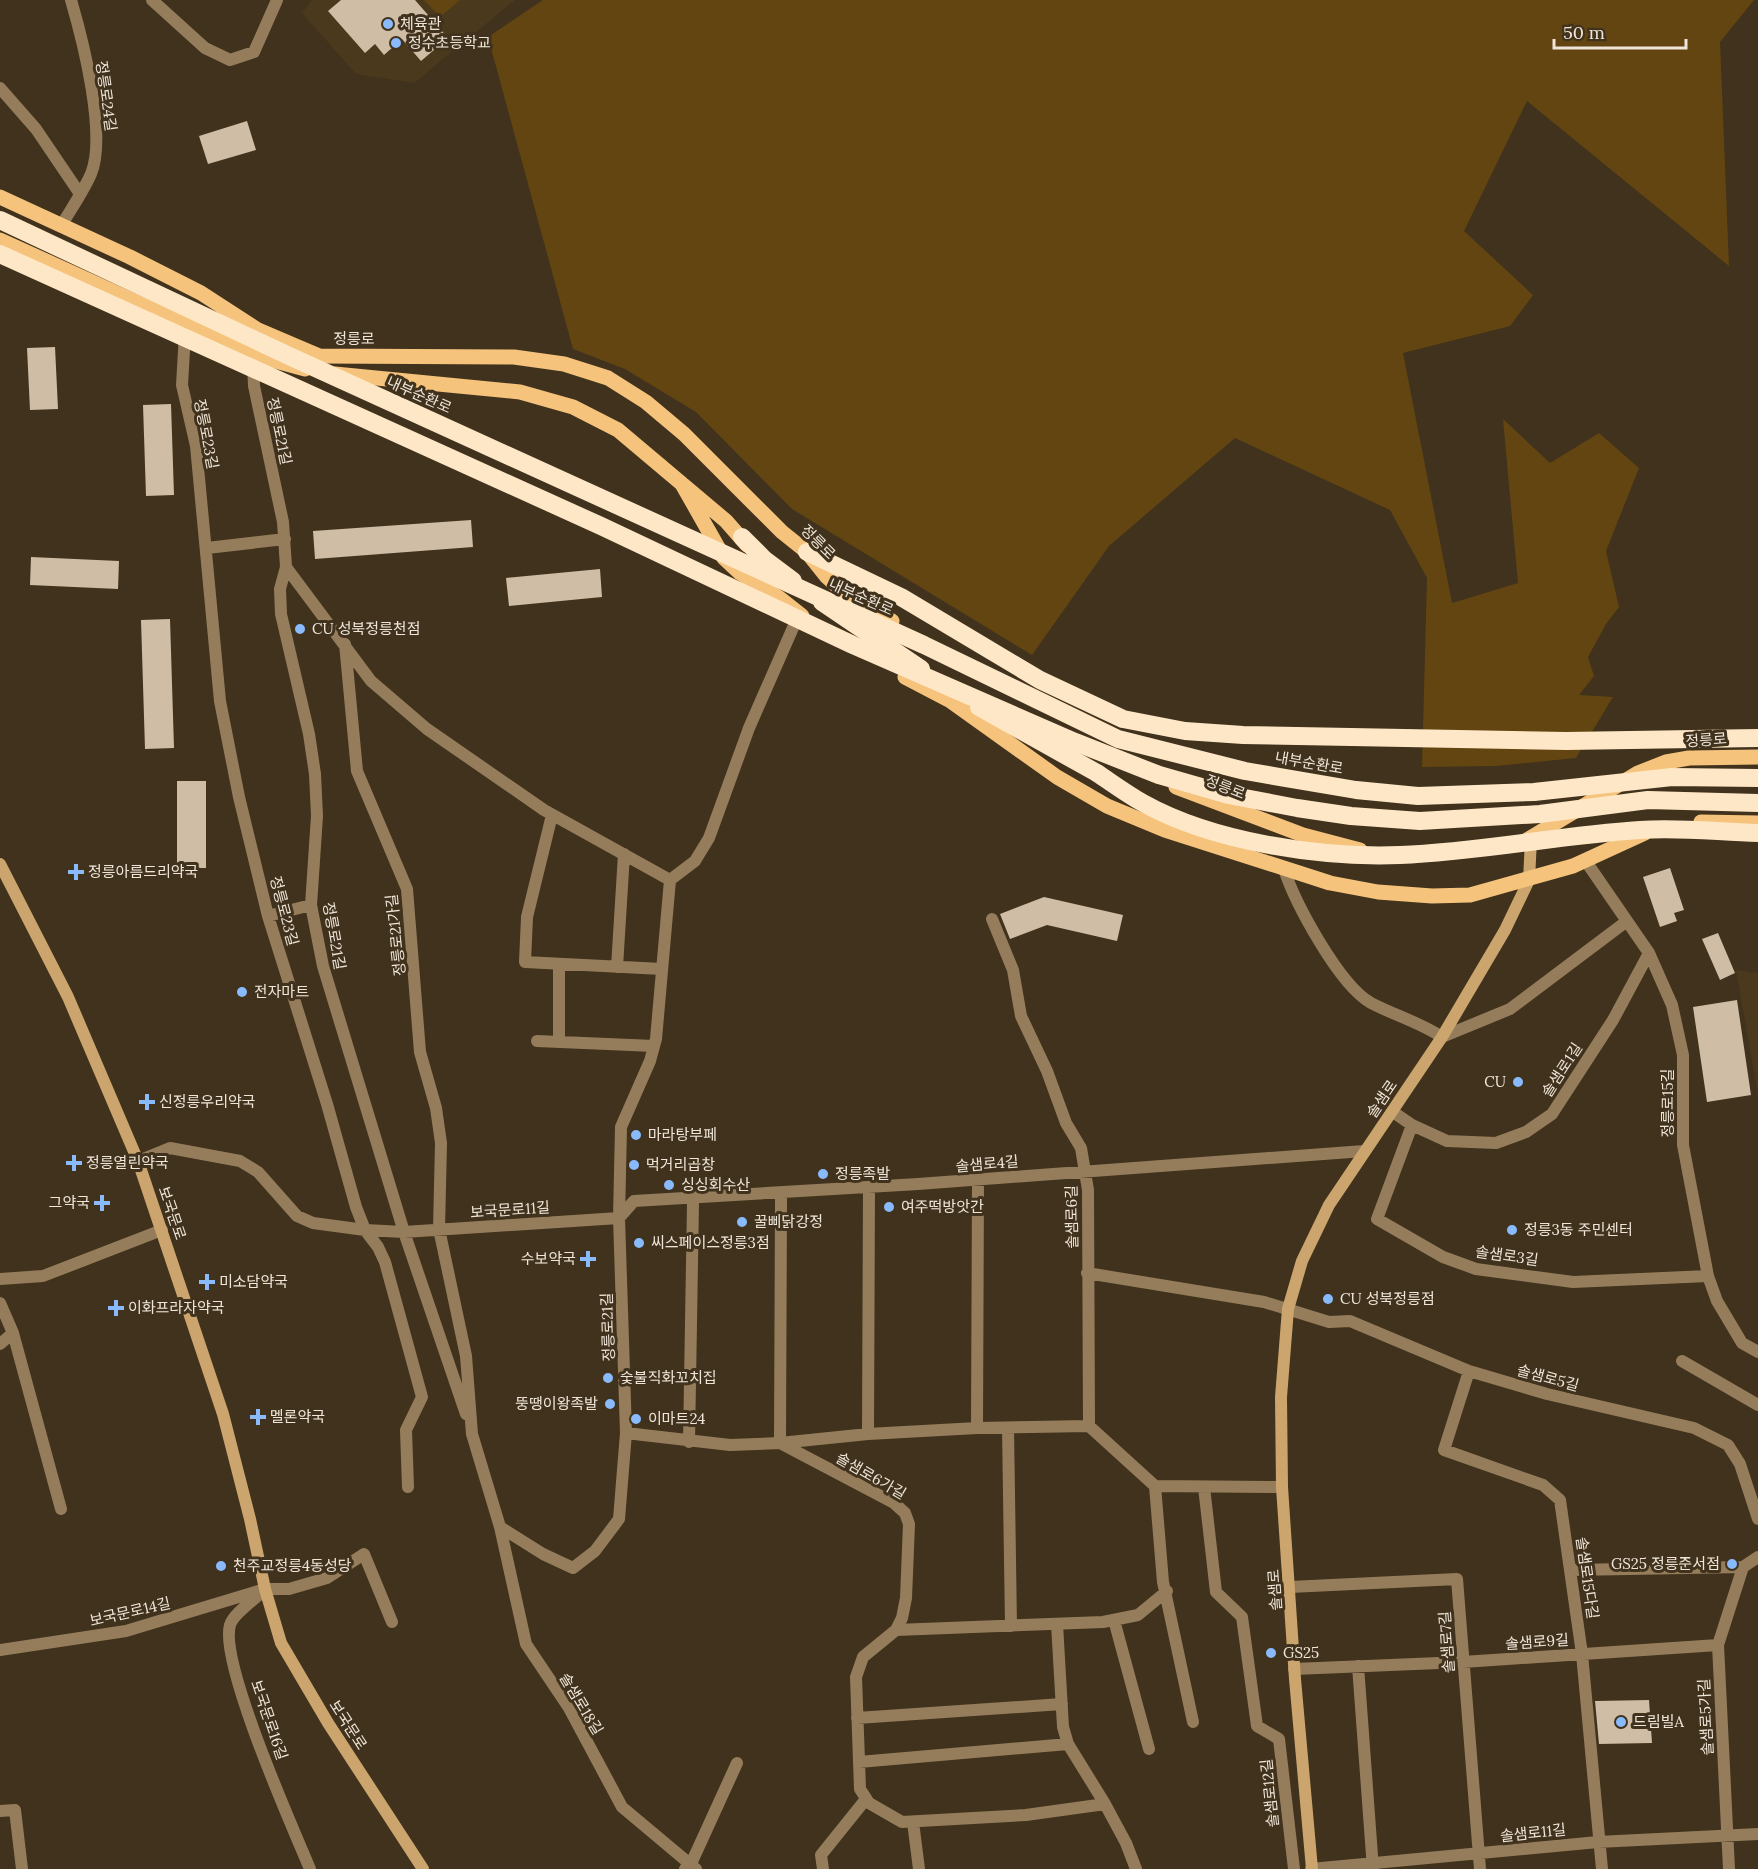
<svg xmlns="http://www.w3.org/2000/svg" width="1758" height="1869" font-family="Lora,'Noto Sans KR',serif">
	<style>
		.built { fill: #4b391d }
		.green { fill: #634511 }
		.building { fill: #cfbda5 }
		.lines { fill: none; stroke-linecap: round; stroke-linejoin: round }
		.street { stroke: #957d5b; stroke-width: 12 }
		.secondary { stroke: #cba56d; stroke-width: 12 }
		.primary { stroke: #f5c37b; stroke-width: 15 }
		.highway { stroke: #fee7c6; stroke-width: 18 }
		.highway-bridge { stroke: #fee7c6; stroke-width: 18 }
		.poi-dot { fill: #89bafc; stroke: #40321d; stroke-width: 2 }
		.labels { text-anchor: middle; stroke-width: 6; stroke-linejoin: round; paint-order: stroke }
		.poi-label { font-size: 15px; fill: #efe6d9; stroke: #40321d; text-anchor: start }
		.street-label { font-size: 15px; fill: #efe6d9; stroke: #40321d }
	</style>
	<rect width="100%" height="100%" fill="#40321d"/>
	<path class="built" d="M312 0H515L414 83 356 74 302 13Z
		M1736 970 1758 973V1095Z"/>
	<path class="green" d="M424 0H460L440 17Z
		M543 0H1754L1720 42 1729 266 1527 101 1464 231 1533 295 1510 326 1403 353 1452 603 1518 583 1503 419 1550 463 1599 433 1639 468 1606 551 1619 607 1606 624 1588 657 1594 676 1579 695 1613 697 1576 758 1496 766 1422 767 1427 578 1390 510 1235 438 1109 546 1032 655 792 509 696 412 625 369 573 349 488 37Z"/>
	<path class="building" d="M341 0H415L448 38 421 61 402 39 384 55 375 44 365 53 328 11Z
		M247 121 256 150 208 164 199 136Z
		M55 347 58 409 30 410 27 348Z
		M171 404 174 495 146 496 143 405Z
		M471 520 473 547 315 559 313 531Z
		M31 557 119 561 118 589 30 585Z
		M600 569 602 597 509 606 506 578Z
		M170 619 174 748 145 749 141 620Z
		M177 781H206V868H177Z
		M1670 868 1684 910 1674 913 1677 921 1660 927 1643 877Z
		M1044 897 1123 915 1117 941 1047 925 1010 939 1000 914Z
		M1718 933 1735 973 1720 980 1702 939Z
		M1737 1000 1751 1095 1707 1102 1693 1007Z
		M1649 1700 1652 1743 1599 1744 1595 1701Z"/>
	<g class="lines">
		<path class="street" d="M152 0 205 48 230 60 254 52 277 0
			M0 88 36 129 80 194
			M61 226C71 209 83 192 91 174 107 135 83 41 71 0
			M185 333 182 385 196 446 220 701 239 797 268 916 327 1104 356 1207 365 1230 378 1247 385 1262 422 1397 406 1430 408 1487
			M253 363 254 386 283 522 286 567 371 681 427 729 544 810 670 880
			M207 548 285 539
			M286 567 280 589 281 614 309 734 315 774 317 816 311 905 323 966 404 1232 466 1414
			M345 644 357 771 407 889 420 1052 436 1108 441 1143 439 1229 466 1356 472 1434 500 1527 543 1554 573 1568 595 1551 619 1519 626 1433 619 1218 621 1127 650 1061 656 1039 670 880
			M552 815 527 917 525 962 662 969
			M1585 860 1649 953 1672 1005 1683 1055V1145L1708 1276 1717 1301 1742 1343 1758 1352
			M1284 869C1295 903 1339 985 1371 1003 1394 1015 1419 1022 1442 1037L1510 1009 1627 921
			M670 880 695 861 709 838 749 728 799 614
			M268 916 311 905
			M992 919 1013 970 1021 1016 1047 1071 1066 1123 1081 1148 1088 1190 1089 1426
			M617 967 624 854
			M537 1041 654 1046
			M559 1042V964
			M1393 1112 1412 1125 1447 1141 1496 1143 1526 1132 1552 1114 1613 1020 1649 953
			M1412 1125 1377 1219 1443 1257 1476 1269 1573 1282 1708 1276
			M138 1161 170 1148 240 1161 258 1172 297 1216 313 1223 365 1230 404 1232 619 1218
			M781 1199 780 1443 894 1503 905 1513 909 1524 906 1598 902 1618 896 1630 863 1657 856 1677 860 1789 869 1803 902 1822 1026 1815 1105 1804
			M619 1218 634 1201 918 1184 1364 1151
			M1087 1273 1264 1302 1329 1322 1350 1321 1469 1371 1547 1394 1694 1428 1728 1445 1740 1464 1758 1519
			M0 1279 43 1276 162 1230
			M0 1303 13 1333 61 1509
			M0 1344 13 1333
			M1682 1361 1758 1405
			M1469 1371 1444 1450 1543 1485 1560 1500 1582 1654 1602 1869
			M977 1428 978 1180
			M1008 1428 1011 1626
			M626 1433 730 1445 780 1443 868 1434 977 1428 1089 1426 1155 1486 1282 1487
			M868 1434 869 1187
			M689 1442 693 1203
			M1155 1486 1163 1582 1193 1722
			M1204 1487 1216 1592 1242 1617 1257 1726 1279 1739 1294 1869
			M500 1527 526 1644 569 1708 622 1807 696 1869
			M1571 1570 1743 1567 1758 1557
			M1290 1587 1457 1579 1480 1869
			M262 1592C253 1601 233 1614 230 1625 219 1662 292 1826 310 1869
			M1114 1620 1149 1749
			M1057 1624 1063 1727 1068 1744 1105 1804 1126 1843 1136 1869
			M896 1630 1103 1622 1138 1615 1167 1591
			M0 1650 126 1631 265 1589H289L327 1578 364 1554 392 1622
			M1358 1666 1373 1869
			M1294 1669 1463 1662 1718 1645
			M857 1718 1062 1704
			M859 1762 1068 1744
			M0 1811 15 1810 22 1869
			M913 1822 919 1869
			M685 1869 690 1866 737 1763
			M823 1869 821 1855 866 1799
			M1311 1869 1598 1842 1758 1834
			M1729 1869 1718 1645 1743 1567"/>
		<path class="secondary" d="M0 864 68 997 138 1161 223 1414 250 1519 265 1589 281 1643 328 1723 423 1869
			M1312 1869 1295 1679 1282 1487 1281 1397 1288 1309 1302 1261 1329 1205 1442 1037 1505 930 1529 880 1531 839"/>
		<path class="primary" d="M0 197 130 257 201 293 258 330 319 356 514 357 564 364 608 378 646 402 684 434 782 532 807 552 827 577 847 595 892 621
			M0 240 253 355 305 369
			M335 374 520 392 573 407 618 430 726 521 747 545
			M682 484 724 558 740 573 778 597 802 616
			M905 677 949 700 1057 777 1107 806 1165 830 1330 883 1378 892 1432 896 1470 895 1573 866 1645 833
			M1176 787 1303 835 1360 850
			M1701 822 1758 823
			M1527 840 1638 773 1666 762 1689 758 1758 757"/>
		<path class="highway" d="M742 537 765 560 793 581
			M807 552 901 597 1040 680 1123 719 1185 731 1243 735 1566 741 1758 738
			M822 602 921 669
			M979 707 1097 773"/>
		<path class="highway-bridge" d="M0 220 287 355 924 645 1118 739 1245 771 1356 790 1418 796 1534 792 1672 777 1758 778
			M0 254 601 526 853 645 1075 742 1159 775 1229 795 1297 808 1351 816 1420 821 1540 814 1648 800 1758 803
			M1097 773C1112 783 1127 794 1143 803 1213 842 1320 858 1400 855 1480 852 1560 835 1640 830 1680 827 1718 832 1758 833"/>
	</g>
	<g class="poi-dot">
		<circle cx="388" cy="24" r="6"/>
		<circle cx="396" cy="43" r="6"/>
		<circle cx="300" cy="629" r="6"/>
		<path d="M73 863h6v6h6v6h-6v6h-6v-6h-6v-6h6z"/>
		<circle cx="242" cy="992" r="6"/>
		<circle cx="1518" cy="1082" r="6"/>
		<path d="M144 1093h6v6h6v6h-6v6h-6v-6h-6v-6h6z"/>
		<circle cx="636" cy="1135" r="6"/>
		<path d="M71 1154h6v6h6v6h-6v6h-6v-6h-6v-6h6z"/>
		<circle cx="634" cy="1165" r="6"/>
		<circle cx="823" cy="1174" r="6"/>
		<circle cx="669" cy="1185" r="6"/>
		<path d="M99 1194h6v6h6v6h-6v6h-6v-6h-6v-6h6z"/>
		<circle cx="889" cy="1207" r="6"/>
		<circle cx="742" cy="1222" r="6"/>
		<circle cx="1512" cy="1230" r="6"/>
		<circle cx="639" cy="1243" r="6"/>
		<path d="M585 1250h6v6h6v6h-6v6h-6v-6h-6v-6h6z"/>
		<path d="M204 1273h6v6h6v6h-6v6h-6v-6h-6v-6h6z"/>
		<circle cx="1328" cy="1299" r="6"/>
		<path d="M113 1299h6v6h6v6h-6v6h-6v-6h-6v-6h6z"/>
		<circle cx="608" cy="1378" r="6"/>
		<circle cx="610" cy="1404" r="6"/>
		<path d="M255 1408h6v6h6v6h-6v6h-6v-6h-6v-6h6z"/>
		<circle cx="636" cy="1419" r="6"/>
		<circle cx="1732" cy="1564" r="6"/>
		<circle cx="221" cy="1566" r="6"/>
		<circle cx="1271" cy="1653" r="6"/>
		<circle cx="1621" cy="1722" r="6"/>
	</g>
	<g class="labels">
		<g class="poi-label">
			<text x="400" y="29">체육관</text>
			<text x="408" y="48">정수초등학교</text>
			<text x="312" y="634">CU 성북정릉천점</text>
			<text x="88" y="877">정릉아름드리약국</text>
			<text x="254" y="997">전자마트</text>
			<text x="1506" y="1087" text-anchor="end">CU</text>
			<text x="159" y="1107">신정릉우리약국</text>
			<text x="648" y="1140">마라탕부페</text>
			<text x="86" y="1168">정릉열린약국</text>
			<text x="646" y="1170">먹거리곱창</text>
			<text x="835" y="1179">정릉족발</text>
			<text x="681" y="1190">싱싱회수산</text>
			<text x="90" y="1208" text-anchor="end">그약국</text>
			<text x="901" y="1212">여주떡방앗간</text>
			<text x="754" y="1227">꿀삐닭강정</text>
			<text x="1524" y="1235">정릉3동 주민센터</text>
			<text x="651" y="1248">씨스페이스정릉3점</text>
			<text x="576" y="1264" text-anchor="end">수보약국</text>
			<text x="219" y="1287">미소담약국</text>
			<text x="1340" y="1304">CU 성북정릉점</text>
			<text x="128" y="1313">이화프라자약국</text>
			<text x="620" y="1383">숯불직화꼬치집</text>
			<text x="598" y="1409" text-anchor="end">뚱땡이왕족발</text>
			<text x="270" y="1422">멜론약국</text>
			<text x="648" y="1424">이마트24</text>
			<text x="1720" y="1569" text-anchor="end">GS25 정릉준서점</text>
			<text x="233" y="1571">천주교정릉4동성당</text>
			<text x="1283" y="1658">GS25</text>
			<text x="1633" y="1727">드림빌A</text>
		</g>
		<g class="street-label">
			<text transform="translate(106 96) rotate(82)" y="5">정릉로24길</text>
			<text x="354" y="344">정릉로</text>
			<text transform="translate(419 395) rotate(24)" y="5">내부순환로</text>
			<text transform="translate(279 431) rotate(78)" y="5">정릉로21길</text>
			<text transform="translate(206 434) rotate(79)" y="5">정릉로23길</text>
			<text transform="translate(818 542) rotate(45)" y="5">정릉로</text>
			<text transform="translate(861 597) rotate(24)" y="5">내부순환로</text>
			<text transform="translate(1706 740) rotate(-4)" y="5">정릉로</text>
			<text transform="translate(1309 763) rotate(10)" y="5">내부순환로</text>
			<text transform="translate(1225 787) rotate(21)" y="5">정릉로</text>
			<text transform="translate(284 911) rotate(75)" y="5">정릉로23길</text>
			<text transform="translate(396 935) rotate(-96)" y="5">정릉로21가길</text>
			<text transform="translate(334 936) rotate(80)" y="5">정릉로21길</text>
			<text transform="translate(1562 1070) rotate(-57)" y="5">솔샘로1길</text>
			<text transform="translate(1382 1099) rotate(-56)" y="5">솔샘로</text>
			<text transform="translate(1668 1103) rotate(-90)" y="5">정릉로15길</text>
			<text transform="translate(987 1164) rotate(-5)" y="5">솔샘로4길</text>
			<text transform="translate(510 1210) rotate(-4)" y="5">보국문로11길</text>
			<text transform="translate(172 1213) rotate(71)" y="5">보국문로</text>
			<text transform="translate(1072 1217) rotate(-91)" y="5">솔샘로6길</text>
			<text transform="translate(1507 1256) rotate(8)" y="5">솔샘로3길</text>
			<text transform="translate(608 1327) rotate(-92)" y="5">정릉로21길</text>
			<text transform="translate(1548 1378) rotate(15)" y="5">솔샘로5길</text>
			<text transform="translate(871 1476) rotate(30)" y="5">솔샘로6가길</text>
			<text transform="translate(1587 1578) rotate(82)" y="5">솔샘로15다길</text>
			<text transform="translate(1275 1590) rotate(-94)" y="5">솔샘로</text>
			<text transform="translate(130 1612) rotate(-13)" y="5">보국문로14길</text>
			<text transform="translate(1447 1642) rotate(-94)" y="5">솔샘로7길</text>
			<text transform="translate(1537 1642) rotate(-4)" y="5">솔샘로9길</text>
			<text transform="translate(581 1704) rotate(59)" y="5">솔샘로18길</text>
			<text transform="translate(1706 1717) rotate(-93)" y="5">솔샘로5가길</text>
			<text transform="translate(269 1720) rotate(71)" y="5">보국문로16길</text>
			<text transform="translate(348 1725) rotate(57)" y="5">보국문로</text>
			<text transform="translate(1270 1793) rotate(-96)" y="5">솔샘로12길</text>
			<text transform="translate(1533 1833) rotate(-6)" y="5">솔샘로11길</text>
		</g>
	</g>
	<path d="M1554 39v9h132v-9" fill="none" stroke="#efe6d9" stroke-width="3"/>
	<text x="1563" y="39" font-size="18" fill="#efe6d9" stroke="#40321d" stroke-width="4.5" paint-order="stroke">50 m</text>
</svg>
